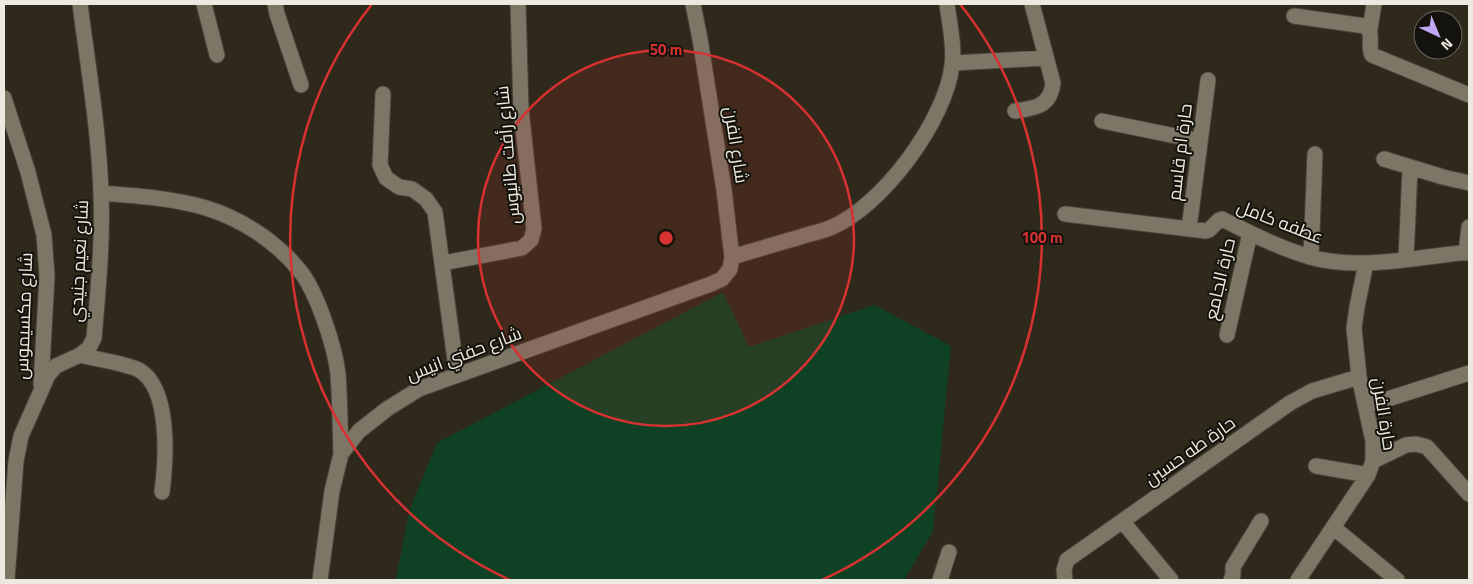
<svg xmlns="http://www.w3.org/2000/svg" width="1473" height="584" font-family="'Titillium Web',Cairo,sans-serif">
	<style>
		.green { fill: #0f4224 }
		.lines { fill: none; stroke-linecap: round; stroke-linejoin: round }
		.minor-casing { stroke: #4a463a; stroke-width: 17 }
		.minor { stroke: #7d7666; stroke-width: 15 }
		.ring { fill: none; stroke: #d73231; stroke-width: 2.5 }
		.labels { text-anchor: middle; stroke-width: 4; stroke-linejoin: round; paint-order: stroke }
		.street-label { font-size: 18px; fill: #ece9e0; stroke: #14120c }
		.centre { fill: #d73231; stroke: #14120c; stroke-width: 2.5 }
		.ring-label { font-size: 15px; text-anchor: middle; font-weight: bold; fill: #d73231; stroke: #14120c; stroke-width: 4; stroke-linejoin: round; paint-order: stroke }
	</style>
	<rect width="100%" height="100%" fill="#2f291b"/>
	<path class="green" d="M723 292 749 347 874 305 951 346 933 531 904 580H396L409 511 437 443Z"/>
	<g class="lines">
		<g class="minor-casing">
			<path id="minor" d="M204 4 217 55
				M275 4 277 14 301 85
				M1294 16 1365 26C1375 34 1367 45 1372 55L1469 95
				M1370 29 1374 4
				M953 63 1046 58
				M383 94 380 165 386 178 399 187 412 189 426 199 435 212 457 375
				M4 98 28 172 44 235 47 276 41 385
				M1015 111C1035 108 1050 107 1053 83L1032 4
				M1102 121 1200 141
				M1384 159 1443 177 1469 183
				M101 193C136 196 173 198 206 208 242 219 277 242 300 271 317 292 335 347 338 374 340 400 340 427 341 454
				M1065 214 1206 231 1209 230 1219 220 1222 219C1250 233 1279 248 1310 257 1359 271 1419 257 1469 252
				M1189 229 1208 80
				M1466 253 1469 227
				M732 257C753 251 775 244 797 238 808 234 820 232 830 228 882 207 946 120 952 65 955 46 949 22 947 4
				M1311 257 1315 154
				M1406 259 1410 168
				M443 263 522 248 531 240 534 229 521 109 518 4
				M1227 335 1250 233
				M80 355C95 359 128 364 139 370 171 388 166 461 162 492
				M1366 406 1469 373
				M1373 461 1406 445 1416 444 1427 447 1469 494
				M1316 466 1368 475
				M1123 522 1171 580
				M1333 527 1397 580
				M7 580 16 461 21 436 48 375 56 366 80 355 89 348 94 338C98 290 103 242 101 194 99 130 88 67 80 4
				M320 580 332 491 341 454 359 431 387 409 419 389 711 284 722 279 730 269 732 257 724 190 700 39 693 4
				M940 580 949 552
				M1065 580 1064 570 1067 560 1290 403 1312 391 1359 377
				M1231 580 1233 575V567L1261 521
				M1298 580 1368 475 1373 461V441L1359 377 1354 328 1357 307 1366 263"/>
		</g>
		<use href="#minor" class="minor"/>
	</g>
	<circle cx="666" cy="238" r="188" fill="#d73231" fill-opacity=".12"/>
	<g class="ring">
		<circle cx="666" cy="238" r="188"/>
		<path d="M510 580A376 376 0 0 1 372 4M960 4A376 376 0 0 1 822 580"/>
	</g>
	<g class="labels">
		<g class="street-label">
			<text transform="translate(736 145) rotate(81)" y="6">شارع الفرن</text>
			<text transform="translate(1180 152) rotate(-83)" y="6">حارة ام قاسم</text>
			<text transform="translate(508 155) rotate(-95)" y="6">شارع رأفت طانيوس</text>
			<text transform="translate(1280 222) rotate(21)" y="6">عطفه كامل</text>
			<text transform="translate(79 261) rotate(-87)" y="6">شارع نعيم جنيدي</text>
			<text transform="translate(1220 279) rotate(-77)" y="6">حارة الجامع</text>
			<text transform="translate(24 316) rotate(-88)" y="6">شارع مكسيموس</text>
			<text transform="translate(464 354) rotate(-21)" y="6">شارع حفني انيس</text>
			<text transform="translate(1384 414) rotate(81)" y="6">حارة الفرن</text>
			<text transform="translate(1190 451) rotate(-35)" y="6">حارة طه حسين</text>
		</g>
	</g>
	<circle cx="666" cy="238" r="8" class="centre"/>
	<g class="ring-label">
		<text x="666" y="55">50 m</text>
		<text x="1042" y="243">100 m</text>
	</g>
	<rect width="1473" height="584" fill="none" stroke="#ece9e0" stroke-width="10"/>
	<g transform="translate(1438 35) rotate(136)"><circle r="24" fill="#14120c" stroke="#6a6861"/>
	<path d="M0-4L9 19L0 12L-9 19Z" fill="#c0a8f4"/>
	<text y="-8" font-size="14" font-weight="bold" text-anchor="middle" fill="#ece9e0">N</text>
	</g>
</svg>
